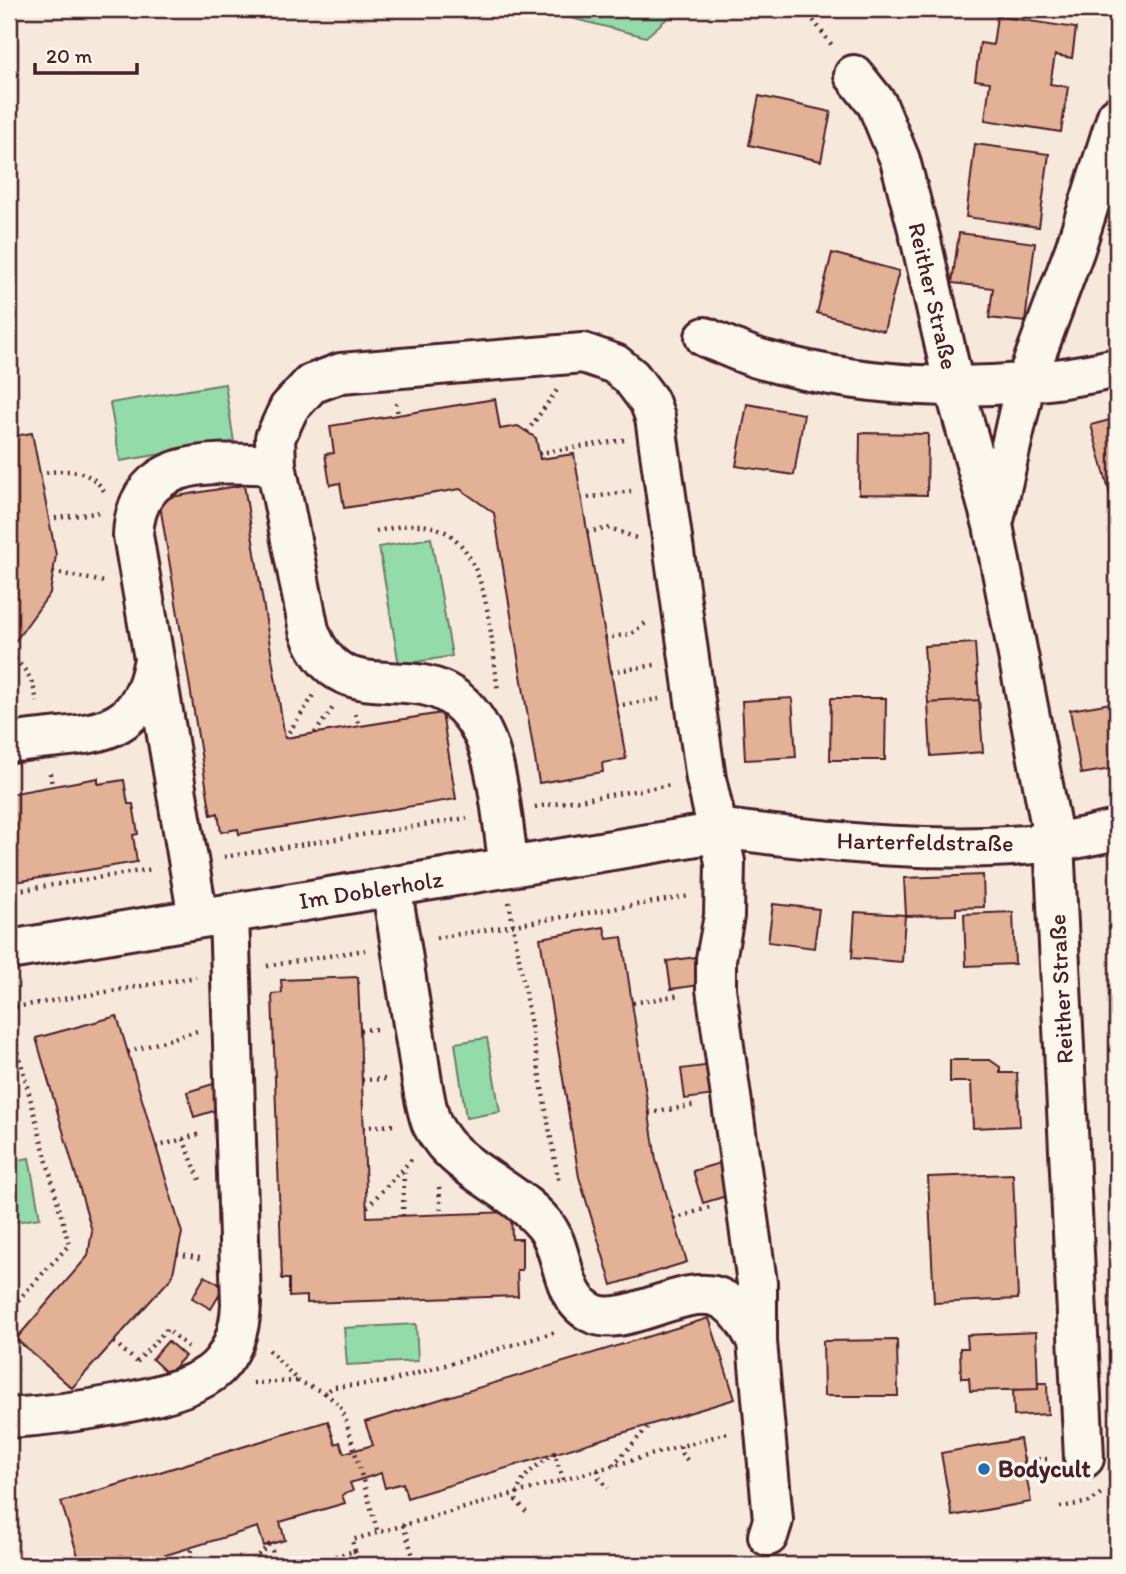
<svg xmlns="http://www.w3.org/2000/svg" width="1126" height="1574" font-family="Itim,sans-serif">
	<style>
		.green { fill: #93dba9; stroke: #6e7d6a; stroke-width: 2 }
		.building { fill: #e3b196; stroke: #4a1f2b; stroke-width: 2 }
		.lines { fill: none; stroke-linecap: round; stroke-linejoin: round }
		.minor-casing { stroke: #4a1f2b; stroke-width: 44 }
		.path { stroke: #4a1f2b; stroke-width: 4.5; stroke-dasharray: 2 5; stroke-linecap: butt }
		.minor { stroke: #fbf7ec; stroke-width: 38 }
		.poi-dot { fill: #1f6fb2; stroke: #fbf7ec; stroke-width: 2.5 }
		.labels { text-anchor: middle; stroke-width: 7; stroke-linejoin: round; paint-order: stroke }
		.street-label { font-size: 24px; fill: #4a1f2b; stroke: #fbf7ec }
		.poi-label { font-size: 24px; font-weight: bold; fill: #4a1f2b; stroke: #fbf7ec; text-anchor: start }
	</style>
	<rect width="100%" height="100%" fill="#f6e9db"/>
	<filter id="ink" filterUnits="userSpaceOnUse"><feTurbulence type="fractalNoise" baseFrequency=".0143" numOctaves="2"/><feDisplacementMap in="SourceGraphic" scale="14" xChannelSelector="R" yChannelSelector="G"/><feConvolveMatrix kernelMatrix="1 2 1 2 8 2 1 2 1" color-interpolation-filters="sRGB"/></filter>
	<g filter="url(#ink)">
		<path class="green" d="M535 9H678L646 37Z
			M225 384 234 442 120 461 110 403Z
			M431 538 452 656 399 665 379 547Z
			M487 1038 500 1112 466 1118 455 1043Z
			M29 1158 40 1218 9 1223V1162Z
			M416 1324 418 1361 347 1365 344 1328Z"/>
		<path class="building" d="M997 16 1076 28 1072 58 1055 55 1050 84 1068 87 1061 132 985 120 990 82 975 80 980 43 993 45Z
			M759 96 831 112 821 161 749 145Z
			M975 144 1049 154 1039 227 966 217Z
			M959 233 1035 243 1025 322 989 318 993 288 952 283Z
			M832 253 899 271 884 331 817 313Z
			M495 399 500 429 518 426 536 438 540 459 574 454 626 759 602 763 603 772 539 783 494 513 460 489 344 508 340 483 330 485 325 454 334 453 330 426Z
			M747 404 804 414 794 475 736 466Z
			M1117 418V500L1112 501 1091 425Z
			M32 433 56 555 50 593 9 650V437Z
			M860 433 928 434 927 495 859 494Z
			M244 485 285 738 442 713 456 799 239 834 238 829 221 832 218 813 211 815 159 499Z
			M975 643 979 700 928 703 924 646Z
			M792 698 796 757 745 760 742 701Z
			M831 698H886L885 760H830Z
			M979 700 983 752 931 756 928 703Z
			M1117 702V768L1081 774 1070 710Z
			M98 778V784L124 780 128 804H133L138 834 133 835 137 862 9 883V794Z
			M983 875 984 907 956 908V915L906 916 904 878Z
			M773 904 819 909 814 948 768 942Z
			M855 912 905 915 902 962 852 958Z
			M1013 912 1015 964 966 966 964 914Z
			M604 927 607 939 622 937 656 1160 687 1262 612 1285 579 1177 540 938Z
			M696 957 700 985 671 989 667 961Z
			M358 977 367 1217 511 1212 512 1239H522V1270H517L518 1296 307 1303V1296L289 1297V1279H282L272 994 282 993 281 980Z
			M117 1016 182 1233 172 1277 72 1388 16 1339 88 1256 92 1231 36 1038Z
			M950 1060H990L1000 1067V1073H1017L1020 1126 973 1128 971 1082H950Z
			M711 1065 715 1095 685 1099 681 1069Z
			M213 1084 220 1109 194 1117 187 1092Z
			M1114 1139H1117V1194H1116Z
			M723 1162 733 1194 703 1203 693 1171Z
			M1013 1174 1018 1299 934 1303 928 1177Z
			M1110 1265H1117V1317H1112Z
			M205 1276 224 1287 211 1309 192 1298Z
			M709 1318 735 1399 407 1498 403 1483 385 1488 381 1473 350 1483 353 1491 342 1495 345 1503 280 1522 285 1540 264 1546 258 1527 133 1565H81L61 1502 328 1421 335 1444 340 1442 344 1453 373 1445 365 1422Z
			M1036 1332 1038 1389 970 1391 969 1378H961L960 1348H968L967 1335Z
			M897 1340 898 1396H824L823 1341Z
			M168 1341 185 1356 168 1374 152 1359Z
			M1038 1383H1047L1048 1414 1014 1416 1013 1390 1038 1389Z
			M1020 1439 1031 1502 952 1516 941 1453Z"/>
		<g class="lines">
			<g class="minor-casing">
				<path id="minor" d="M854 75 877 104 900 160 921 241 954 386 993 525 1054 842 1084 1458
					M705 337C724 345 744 355 764 360 879 392 1002 394 1117 368
					M994 520 1025 384 1075 249 1117 116
					M17 742C84 731 138 745 153 664
					M509 867C503 830 499 764 482 732 433 637 344 728 309 630L276 465 275 438 289 408 311 384 341 373 583 353 615 364 631 377 649 401 655 417 706 779 725 862 724 916 716 959V989L757 1283V1342L773 1520 768 1536
					M391 887C401 941 408 995 417 1049 421 1073 423 1099 431 1122 434 1130 440 1137 445 1144 473 1176 516 1191 544 1224 566 1249 558 1299 594 1314 607 1319 621 1316 635 1312 696 1294 723 1274 757 1342
					M198 918 133 535C137 453 217 463 276 465
					M9 950 733 830C838 843 948 855 1054 842 1075 840 1096 834 1117 830
					M9 1418C56 1415 184 1401 217 1368 234 1351 240 1327 241 1304L229 913"/>
			</g>
			<path class="path" d="M805 9 834 48
				M396 403 398 415
				M527 432 557 390
				M539 453 624 440
				M39 474C67 469 90 467 106 494
				M581 499 631 491
				M48 519 103 512
				M376 531C390 529 405 524 419 525 491 527 490 640 498 691
				M587 532 610 528 636 538
				M53 572 105 582
				M605 638 631 634 647 622
				M9 655C27 668 33 680 37 702
				M611 672 655 665
				M616 706 659 699
				M355 714 359 727
				M315 733 334 706
				M285 738 314 695
				M50 773 52 786
				M535 807 671 785
				M224 857 467 818
				M9 892 153 869
				M509 902 559 1184
				M436 938 690 896
				M267 966 365 950
				M633 1003 680 995
				M9 1008 196 977
				M9 1018 69 1245 10 1309
				M360 1030 377 1029
				M128 1052 197 1031
				M362 1080 386 1079
				M649 1113 697 1105
				M363 1127 395 1125
				M183 1139 200 1180
				M156 1147 200 1134
				M439 1187 441 1214
				M367 1207 412 1159
				M403 1216 404 1168
				M674 1219 710 1207
				M177 1254 204 1259
				M114 1342 137 1362
				M269 1350 298 1381 325 1393 333 1387 388 1382 556 1332
				M137 1362 167 1329 188 1347
				M253 1383 297 1381
				M325 1393 339 1405 345 1417 378 1533
				M680 1446 682 1454 690 1463
				M1024 1460 1048 1459
				M613 1465 650 1425
				M598 1470 599 1477 608 1488
				M1060 1507 1090 1502 1104 1491
				M526 1512 516 1500C520 1474 535 1468 555 1453L563 1480
				M403 1525 416 1565
				M355 1551 359 1565
				M47 1565 78 1556
				M186 1565 192 1547
				M248 1565 269 1545 280 1565
				M301 1565 355 1551 352 1540 731 1432"/>
			<use href="#minor" class="minor"/>
		</g>
	</g>
	<circle class="poi-dot" cx="984" cy="1469" r="7"/>
	<g class="labels">
		<g class="street-label">
			<text transform="translate(933 296) rotate(77)" y="8">Reither Straße</text>
			<text transform="translate(925 842) rotate(1)" y="8">Harterfeldstraße</text>
			<text transform="translate(371 890) rotate(-9)" y="8">Im Doblerholz</text>
			<text transform="translate(1061 989) rotate(-93)" y="8">Reither Straße</text>
		</g>
		<g class="poi-label">
			<text x="998" y="1477">Bodycult</text>
		</g>
	</g>
	<rect width="1126" height="1574" fill="none" stroke="#fbf7ec" stroke-width="35"/>
	<rect x="18" y="18" width="1091" height="1539" fill="none" stroke="#4a1f2b" stroke-width="2.5" filter="url(#ink)"/>
	<path d="M35 63v10h102v-10" fill="none" stroke="#4a1f2b" stroke-width="3.5"/>
	<text x="46" y="63" font-size="21" fill="#4a1f2b" stroke="#fbf7ec" stroke-width="5" paint-order="stroke">20 m</text>
</svg>
